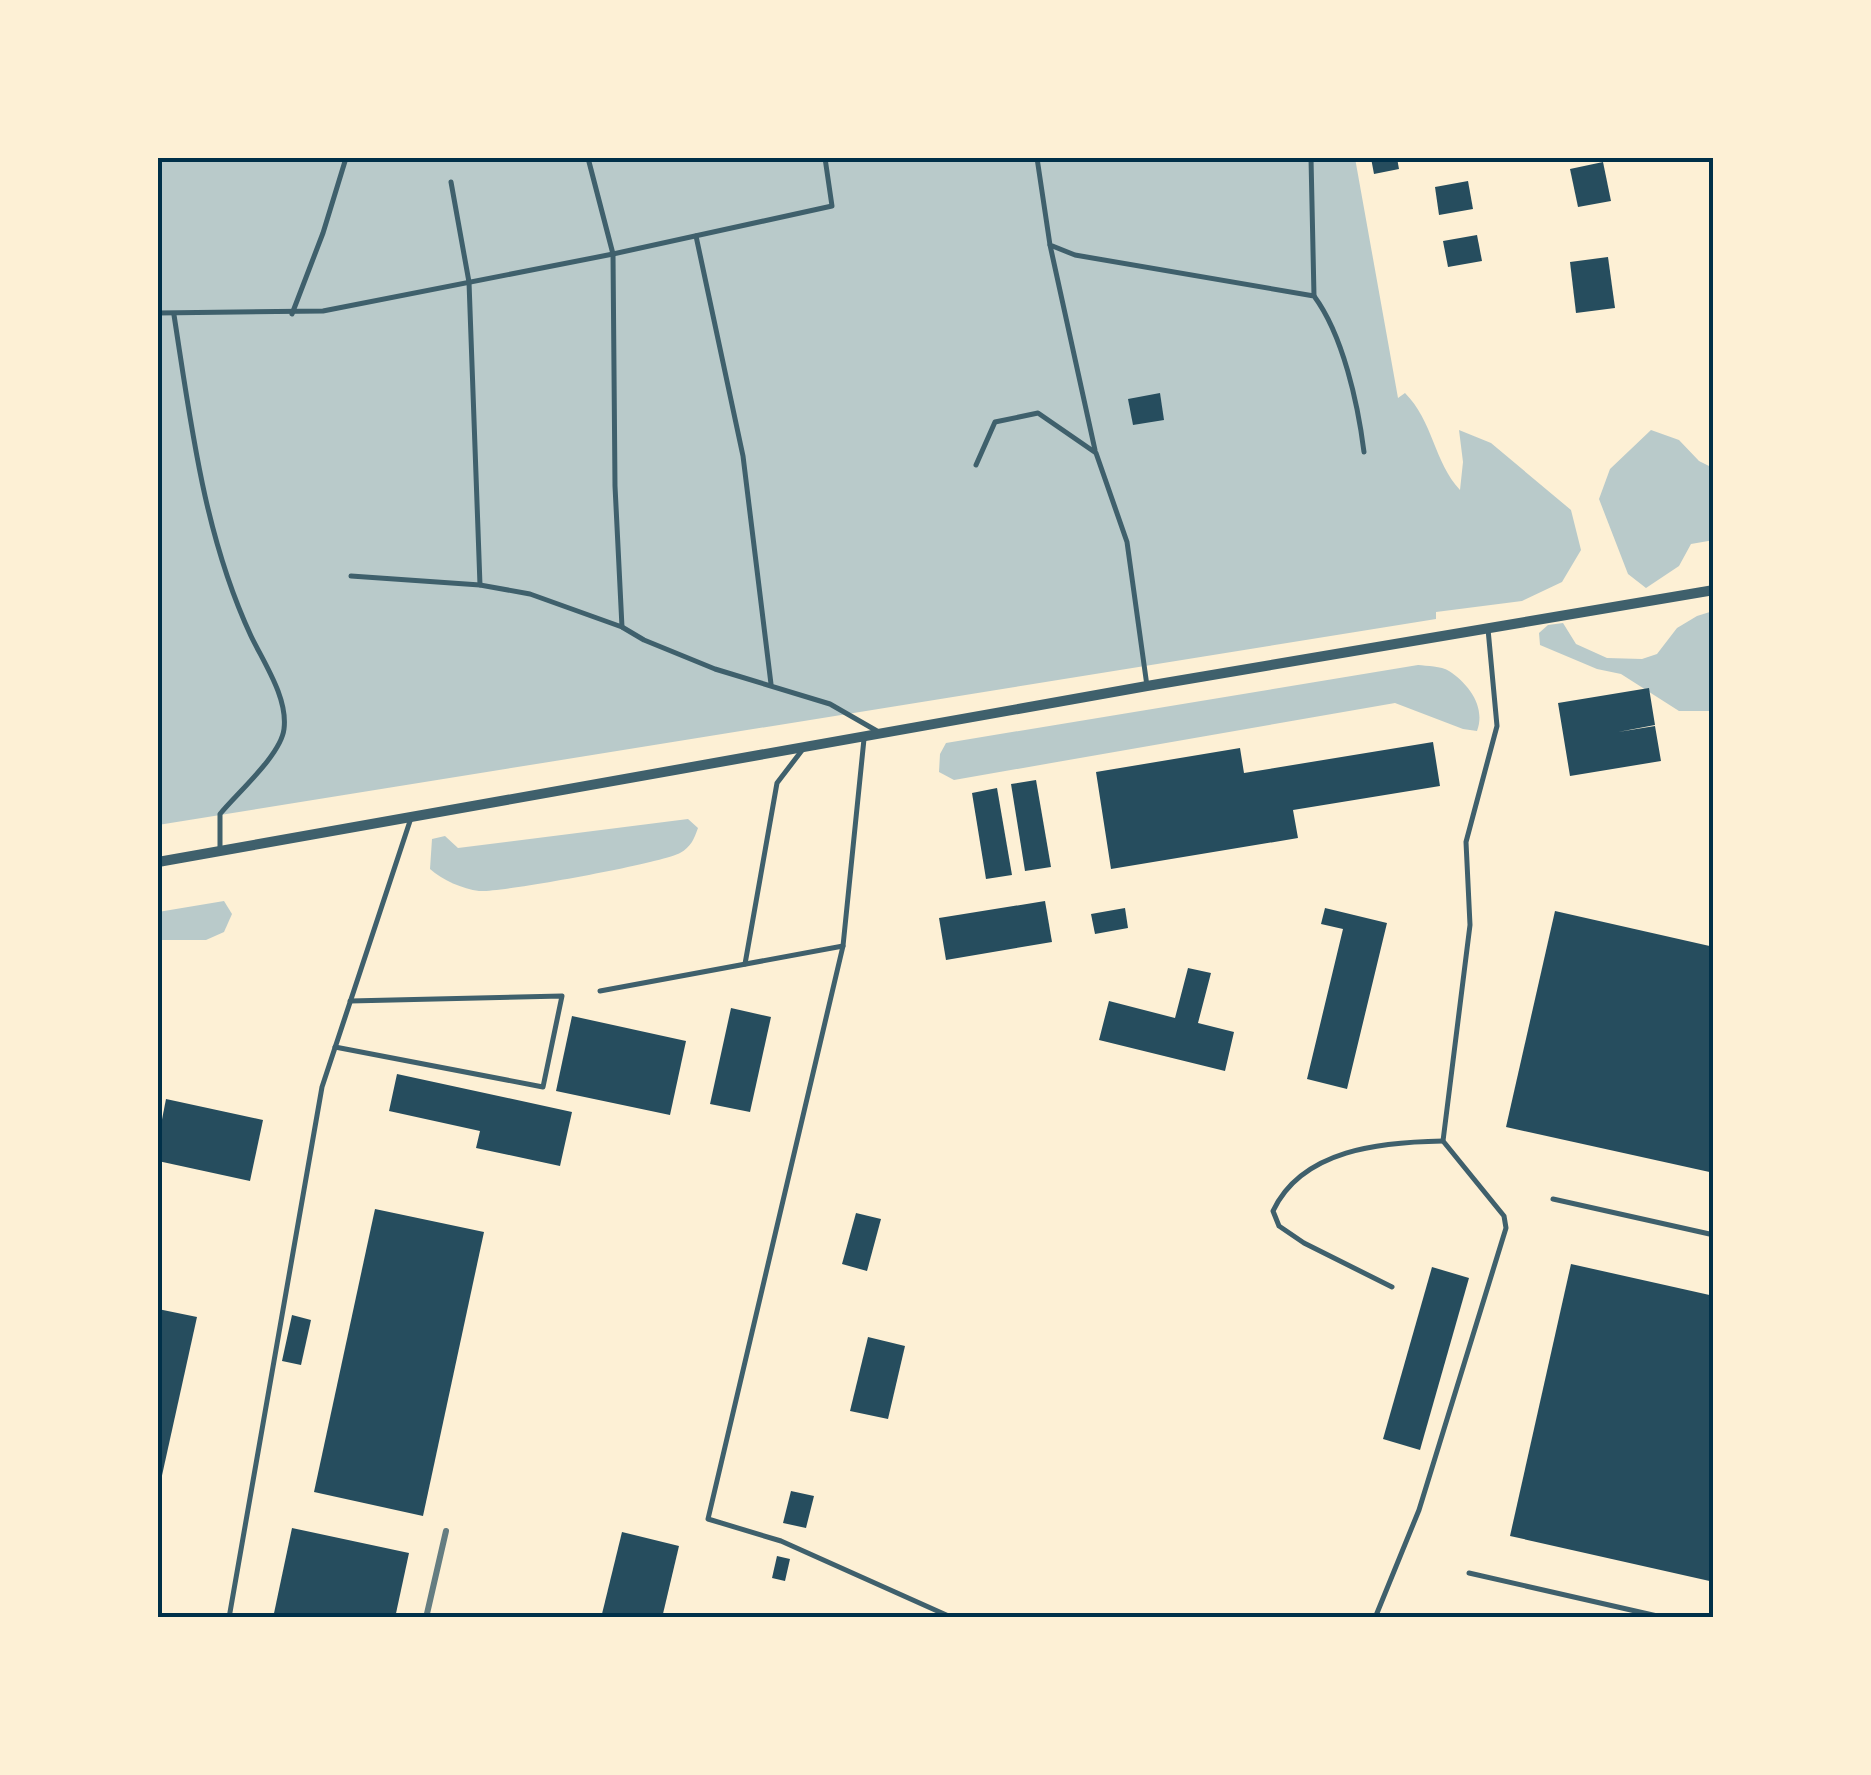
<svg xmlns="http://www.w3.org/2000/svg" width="1871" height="1775" font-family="'DejaVu Sans',sans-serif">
<rect width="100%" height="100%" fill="#fdf0d5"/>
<g fill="#b9caca">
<path d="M158 158H1355L1398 398 1405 393C1433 421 1434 462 1460 490L1463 462 1459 430 1491 443 1571 510 1581 550 1562 582 1522 601 1436 612V619L158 825Z"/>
<polygon points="1651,430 1679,440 1699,461 1713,468 1714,540 1691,544 1679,566 1646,588 1628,574 1599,499 1610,469"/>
<polygon points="1713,611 1713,711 1679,711 1621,674 1597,669 1540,645 1539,633 1548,625 1563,623 1576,644 1607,658 1642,659 1657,654 1677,628 1697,616"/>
<path d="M1418 665C1427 666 1441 666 1449 671 1469 684 1486 707 1477 731L1463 729 1395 703 954 780 939 772 940 754 946 743Z"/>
<path d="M688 819 698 828C694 839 691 847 680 853 663 863 499 893 479 891 463 889 442 880 430 869L432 839 445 836 458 848Z"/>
<polygon points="224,901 232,914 224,932 206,940 158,940 158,912"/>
</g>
<g fill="#264d5e">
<polygon points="1371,158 1397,158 1399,169 1374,174"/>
<polygon points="1603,162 1611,201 1578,207 1570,169"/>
<polygon points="1468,181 1473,209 1439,215 1435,187"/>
<polygon points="1477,235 1482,261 1448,267 1443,241"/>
<polygon points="1608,257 1615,308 1576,313 1570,262"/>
<polygon points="1160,393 1164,420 1133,425 1128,399"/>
<polygon points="1649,688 1655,725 1618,732 1655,726 1661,761 1570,776 1558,703"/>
<polygon points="1433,742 1440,786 1293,810 1298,838 1111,869 1096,772 1240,748 1244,773"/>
<polygon points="1036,780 1051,867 1025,871 1011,784"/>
<polygon points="997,788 1012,875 986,879 972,793"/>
<polygon points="1045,901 1052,942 946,960 939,918"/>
<polygon points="1125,908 1128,928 1095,934 1091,914"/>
<polygon points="1325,908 1387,923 1347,1089 1307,1079 1343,929 1321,924"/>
<polygon points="1555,911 1714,947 1714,1173 1506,1127"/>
<polygon points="1188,968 1211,973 1198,1023 1234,1032 1225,1071 1099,1040 1109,1001 1175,1018"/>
<polygon points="731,1008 771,1017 750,1112 710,1104"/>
<polygon points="572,1016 686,1041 670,1115 556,1091"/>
<polygon points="397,1074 572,1112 560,1166 476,1148 480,1131 389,1111"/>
<polygon points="166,1099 263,1120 250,1181 158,1161 158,1140"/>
<polygon points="375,1209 484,1232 423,1516 314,1492"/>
<polygon points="856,1213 881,1219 867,1271 842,1264"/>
<polygon points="1571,1264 1714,1296 1714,1582 1510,1536"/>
<polygon points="1432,1267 1469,1278 1420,1450 1383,1439"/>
<polygon points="158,1309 197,1317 159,1489 158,1489"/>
<polygon points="292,1315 311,1320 301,1365 282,1361"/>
<polygon points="868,1337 905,1346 888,1419 850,1411"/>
<polygon points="791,1491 814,1496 806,1528 783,1523"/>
<polygon points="292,1528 409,1553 395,1618 273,1618"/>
<polygon points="622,1532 679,1546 662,1618 601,1618"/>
<polygon points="777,1556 790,1559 785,1581 772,1578"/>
</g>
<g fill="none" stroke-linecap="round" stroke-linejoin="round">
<g stroke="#3f606c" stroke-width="5">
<polyline points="588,158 613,254 615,486 622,627"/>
<path d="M1037 158 1050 245 1075 255 1314 296C1343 335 1358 404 1364 452"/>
<polyline points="1311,158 1314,296"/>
<polyline points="451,182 469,282 480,585"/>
<polyline points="696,236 743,456 771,684"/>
<polyline points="1050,245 1095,450"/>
<polyline points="158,313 323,311 613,254 832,206 825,158"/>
<polyline points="292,314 323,233 346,158"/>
<path d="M174 315C191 424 204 535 251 636 264 663 288 698 284 729 281 755 237 793 220 814V848"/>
<polyline points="976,465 995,422 1038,413 1096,453 1127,542 1147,686"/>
<polyline points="351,576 480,585 530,594 622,627 644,640 715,669 830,704 877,731"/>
<polyline points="864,739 843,946 708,1519 781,1541 953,1618"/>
<polyline points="745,964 777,783 803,749"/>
<polyline points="600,991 843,946"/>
<polyline points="335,1047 543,1087 562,996 350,1001"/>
<polyline points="1553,1199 1714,1235"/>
<path d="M1392 1287 1304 1243 1279 1226 1273 1211C1302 1149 1382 1142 1443 1141"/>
<polyline points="1469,1573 1666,1618"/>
<polyline points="229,1618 322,1087 411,818"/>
<polyline points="1375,1618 1419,1510 1506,1228 1504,1216 1443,1141 1470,925 1466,842 1497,726 1488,629"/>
</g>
<polyline stroke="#3f606c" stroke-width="10" points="158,862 1147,686 1714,590"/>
<polyline stroke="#657d81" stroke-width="6" points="426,1618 446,1531"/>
</g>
<rect width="1871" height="1775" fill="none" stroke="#fdf0d5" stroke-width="320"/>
<rect x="160" y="160" width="1551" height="1455" fill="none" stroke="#003049" stroke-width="4"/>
</svg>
